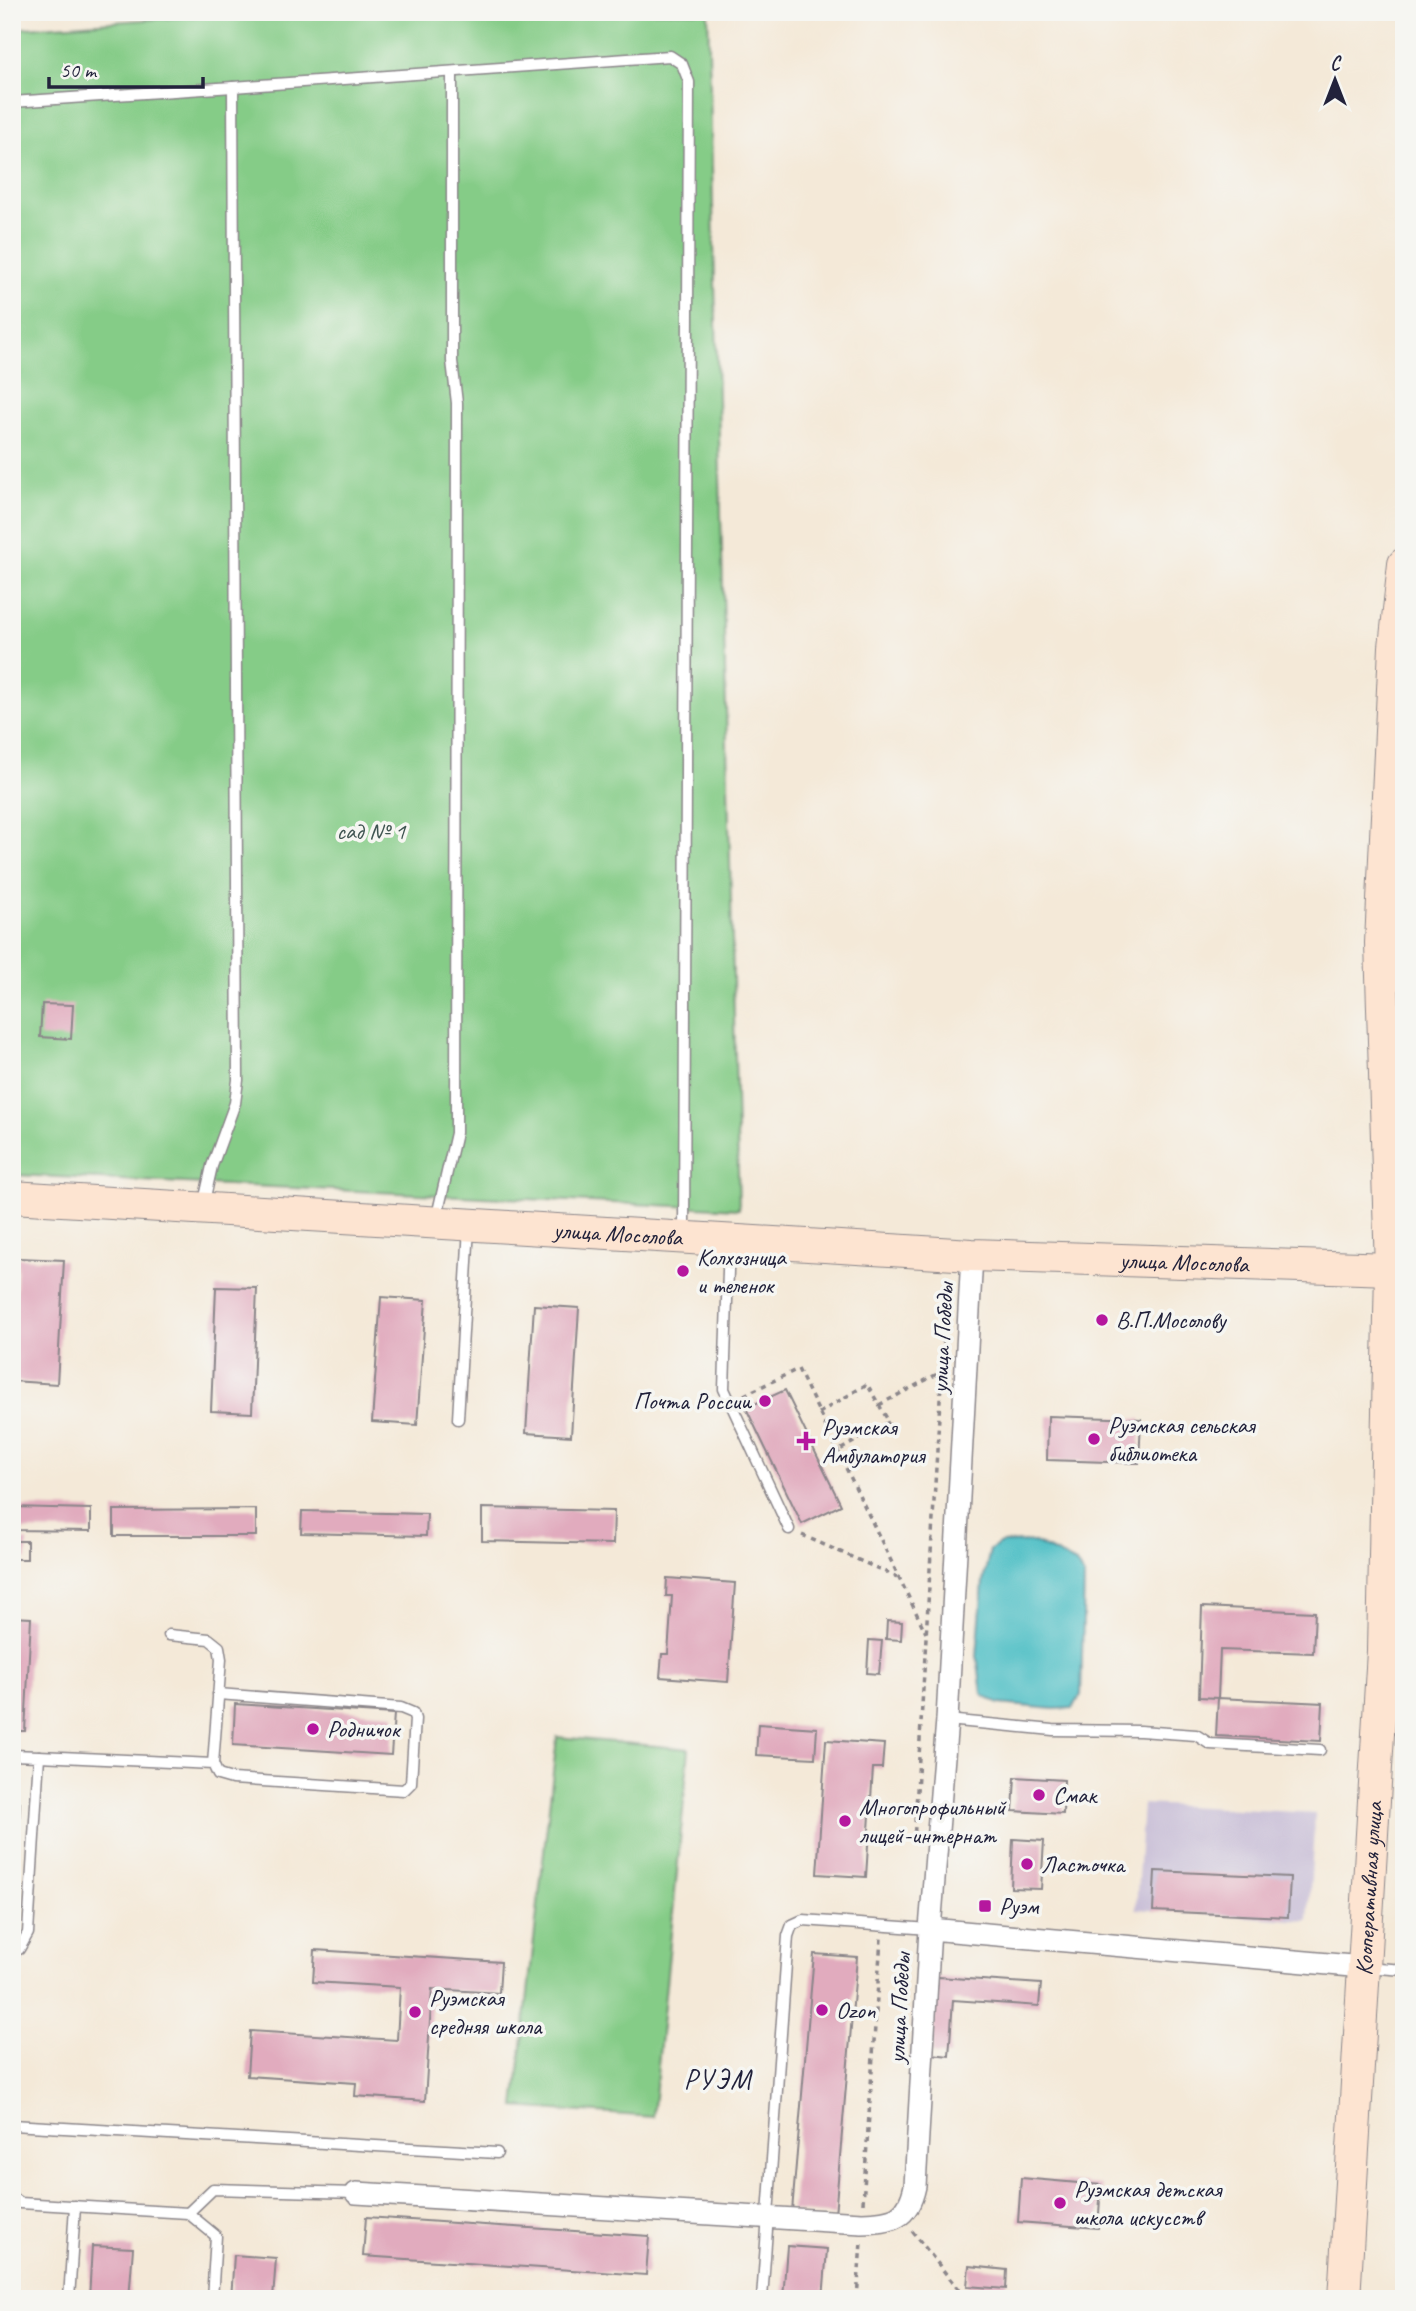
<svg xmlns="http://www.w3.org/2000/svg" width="1416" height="2311" font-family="Caveat,sans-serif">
<rect width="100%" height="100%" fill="#f6f6f2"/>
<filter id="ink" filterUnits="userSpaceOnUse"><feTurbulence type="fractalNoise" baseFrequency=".0143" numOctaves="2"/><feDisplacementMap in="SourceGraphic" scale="14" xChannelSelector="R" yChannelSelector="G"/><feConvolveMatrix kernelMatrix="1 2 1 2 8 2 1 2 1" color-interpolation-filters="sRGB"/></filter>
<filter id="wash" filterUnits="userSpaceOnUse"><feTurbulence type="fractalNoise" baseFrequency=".00686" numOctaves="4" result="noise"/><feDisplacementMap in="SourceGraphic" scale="28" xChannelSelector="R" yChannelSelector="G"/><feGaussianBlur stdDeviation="1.57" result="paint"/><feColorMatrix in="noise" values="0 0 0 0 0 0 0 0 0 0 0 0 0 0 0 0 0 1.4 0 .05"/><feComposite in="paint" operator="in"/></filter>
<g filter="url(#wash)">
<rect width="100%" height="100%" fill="#f4e9d8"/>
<polygon fill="#c9bfd7" points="1143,1804 1315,1813 1308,1921 1136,1909"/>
<g fill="#85cc87" stroke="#547761" stroke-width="2">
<polygon points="258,12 708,12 739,1209 15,1175 12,1057 12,29"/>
<polygon points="557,1737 689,1749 653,2117 515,2107"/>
</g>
<polygon fill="#51c0c6" stroke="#3a7180" stroke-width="2" points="1034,1542 1076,1563 1084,1577 1081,1695 1073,1708 1054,1709 999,1704 982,1694 977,1656 983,1582 990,1550 1001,1543"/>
<g id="blocks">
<g fill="#e1abbe">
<polygon points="42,1004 73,1005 71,1039 40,1037"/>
<polygon points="18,1258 64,1260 57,1384 12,1381"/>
<polygon points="216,1287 257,1288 252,1413 211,1411"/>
<polygon points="381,1297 426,1300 417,1425 372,1422"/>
<polygon points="534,1305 579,1308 571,1436 526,1433"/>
<polygon points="785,1390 841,1505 802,1524 746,1408"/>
<polygon points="1048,1416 1141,1419 1139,1463 1047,1460"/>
<polygon points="12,1507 91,1509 91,1531 12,1530"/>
<polygon points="482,1508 614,1511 613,1544 482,1541"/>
<polygon points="256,1509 256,1536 114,1536 114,1510"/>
<polygon points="302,1511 427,1514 426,1536 301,1533"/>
<rect x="12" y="1541" width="15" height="18"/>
<polygon points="667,1578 735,1583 728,1682 660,1677 662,1654 668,1654 672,1596 666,1596"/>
<polygon points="1202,1607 1315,1612 1313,1653 1220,1650 1218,1698 1199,1697"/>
<polygon points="12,1617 31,1618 25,1731 12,1731"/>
<polygon points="887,1621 902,1622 901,1640 886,1639"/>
<polygon points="869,1640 882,1641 879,1674 867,1673"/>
<polygon points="1218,1698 1323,1703 1321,1741 1216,1736"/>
<polygon points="235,1704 394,1714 391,1755 233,1745"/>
<polygon points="758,1724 817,1728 815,1758 756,1755"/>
<polygon points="826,1740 884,1744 882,1768 873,1768 866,1877 817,1874"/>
<polygon points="1015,1777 1064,1780 1063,1814 1013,1811"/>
<polygon points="12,1802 20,1802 14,1917 12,1916"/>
<polygon points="1013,1839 1044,1841 1041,1889 1011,1888"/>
<polygon points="1155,1871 1290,1877 1288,1917 1153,1911"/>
<polygon points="315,1950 501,1962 499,1993 432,1989 425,2101 355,2096 356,2083 247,2076 250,2031 397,2040 400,1987 313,1982"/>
<polygon points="814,1954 857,1957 835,2215 792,2211"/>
<polygon points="938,1977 1041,1984 1039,2006 953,2000 949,2056 932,2054"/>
<polygon points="1021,2178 1101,2185 1098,2228 1018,2222"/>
<polygon points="366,2217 649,2236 646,2275 363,2256"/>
<polygon points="92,2246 133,2248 129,2299 89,2299"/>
<polygon points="787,2246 827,2249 823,2299 783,2299"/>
<polygon points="234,2255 276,2258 273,2299 231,2299"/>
<polygon points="969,2266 1007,2270 1006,2289 967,2286"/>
</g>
</g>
</g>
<g filter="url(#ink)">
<use href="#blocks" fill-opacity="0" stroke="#8b868a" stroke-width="2"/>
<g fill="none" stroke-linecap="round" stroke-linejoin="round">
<defs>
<g id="lane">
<polyline points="12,102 233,87"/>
<polyline points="203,1206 212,1166 235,1103 238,1080 233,87 670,56 682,64 689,82 684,1235"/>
<polyline points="436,1220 456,1133 457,403 452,361 452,72"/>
<polyline points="729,1241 724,1389 789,1529"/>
<polyline points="458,1419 469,1227"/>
<polyline points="169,1635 209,1639 219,1647 221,1659 213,1764"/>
<polyline points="947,1720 1053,1730 1140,1731 1196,1735 1210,1744 1320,1750"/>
<polyline points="12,1755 39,1756 28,1933 19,1949 12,1951"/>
<polyline points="39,1756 213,1764 218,1775 232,1779 404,1790 411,1783 415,1719 413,1713 401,1708 218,1694"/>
<polyline points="1366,1967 1404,1970"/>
<polyline points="12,2125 497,2153"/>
<polyline points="12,2198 20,2203 188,2213 213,2189 356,2193"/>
<polyline points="188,2213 216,2236 212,2299"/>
<polyline points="69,2299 75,2206"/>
<polyline points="762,2299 788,1936 792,1925 803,1920 930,1929"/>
</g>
<g id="street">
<polyline points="930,1929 1363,1967"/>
<path d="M356 2193 862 2223C893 2222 908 2219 915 2186L930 1929 947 1720 972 1255"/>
</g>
<g id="secondary">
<path id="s1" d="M12 1197 972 1255 1391 1269"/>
<path id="s2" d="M1344 2299 1383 1651 1391 1269 1381 943 1395 647 1404 564"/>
</g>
</defs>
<use href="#lane" stroke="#8b868a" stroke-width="13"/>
<use href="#street" stroke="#8b868a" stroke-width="24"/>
<use href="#secondary" stroke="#8b868a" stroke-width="34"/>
<g stroke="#8b868a" stroke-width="3.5" stroke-dasharray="5 5" stroke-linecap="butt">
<polyline points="744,1395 798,1369 926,1633"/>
<polyline points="879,1405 941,1372"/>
<polyline points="819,1413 867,1384 889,1422 838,1451"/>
<polyline points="802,1535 897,1577"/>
<polyline points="914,1842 947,1280"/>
<polyline points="863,2203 881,1938"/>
<polyline points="912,2231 966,2299"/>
<polyline points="857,2299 861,2242"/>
</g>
<use href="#lane" stroke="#fff" stroke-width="10"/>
<use href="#street" stroke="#fff" stroke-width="21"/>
<use href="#secondary" stroke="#fde4d1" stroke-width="32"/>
</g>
</g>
<g fill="#b5179e" stroke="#f6f6f2" stroke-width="2.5">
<circle cx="683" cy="1271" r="7"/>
<circle cx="1102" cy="1320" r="7"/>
<circle cx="765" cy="1401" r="7"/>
<circle cx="1094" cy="1439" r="7"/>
<path d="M802.5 1430.5h7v7h7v7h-7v7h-7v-7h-7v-7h7z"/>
<circle cx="313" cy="1729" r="7"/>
<circle cx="1039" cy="1795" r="7"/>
<circle cx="845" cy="1821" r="7"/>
<circle cx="1027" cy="1864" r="7"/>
<rect x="978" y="1899" width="14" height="14" rx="3.5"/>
<circle cx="822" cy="2010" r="7"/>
<circle cx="415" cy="2012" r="7"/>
<circle cx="1060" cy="2203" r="7"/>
</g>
<g text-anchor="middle" stroke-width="7" stroke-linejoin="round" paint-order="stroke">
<g font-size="24" fill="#405552" stroke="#f6f6f2">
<text x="371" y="839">сад № 1</text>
</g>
<g font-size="24" fill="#22223b" stroke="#f6f6f2">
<text dy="8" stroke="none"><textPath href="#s1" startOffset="607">улица Мосолова</textPath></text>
<text dy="8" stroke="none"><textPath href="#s1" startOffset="1174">улица Мосолова</textPath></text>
<text transform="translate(942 1338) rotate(-87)" y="8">улица Победы</text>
<text dy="8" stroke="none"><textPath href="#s2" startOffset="411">Кооперативная улица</textPath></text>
<text transform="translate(899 2008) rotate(-87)" y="8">улица Победы</text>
</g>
<g font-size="24" fill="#22223b" stroke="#f6f6f2" text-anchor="start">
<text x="697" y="1265">Колхозница<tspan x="697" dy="28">и теленок</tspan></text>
<text x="1116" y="1328">В.П.Мосолову</text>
<text x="751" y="1409" text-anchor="end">Почта России</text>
<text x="1108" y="1433">Руэмская сельская<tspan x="1108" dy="28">библиотека</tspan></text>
<text x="822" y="1435">Руэмская<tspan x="822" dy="28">Амбулатория</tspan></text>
<text x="327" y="1737">Родничок</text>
<text x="1053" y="1803">Смак</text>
<text x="859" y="1815">Многопрофильный<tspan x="859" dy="28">лицей-интернат</tspan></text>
<text x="1041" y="1872">Ласточка</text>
<text x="999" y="1914">Руэм</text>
<text x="429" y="2006">Руэмская<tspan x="429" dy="28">средняя школа</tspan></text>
<text x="836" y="2018">Ozon</text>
<text x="1074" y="2197">Руэмская детская<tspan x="1074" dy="28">школа искусств</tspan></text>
</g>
<g font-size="28" letter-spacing="2" fill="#22223b" stroke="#f6f6f2">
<text x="718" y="2089">РУЭМ</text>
</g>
</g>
<rect width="1416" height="2311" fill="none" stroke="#f6f6f2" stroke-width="42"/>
<g transform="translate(1335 80)" stroke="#f6f6f2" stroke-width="5" paint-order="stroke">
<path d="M0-5L12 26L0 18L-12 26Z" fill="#22223b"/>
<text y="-10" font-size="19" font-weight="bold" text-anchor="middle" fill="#22223b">С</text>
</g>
<path d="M49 77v10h154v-10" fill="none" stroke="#22223b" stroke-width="3.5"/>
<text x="60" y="77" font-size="21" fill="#22223b" stroke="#f6f6f2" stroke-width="5" paint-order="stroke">50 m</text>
</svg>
